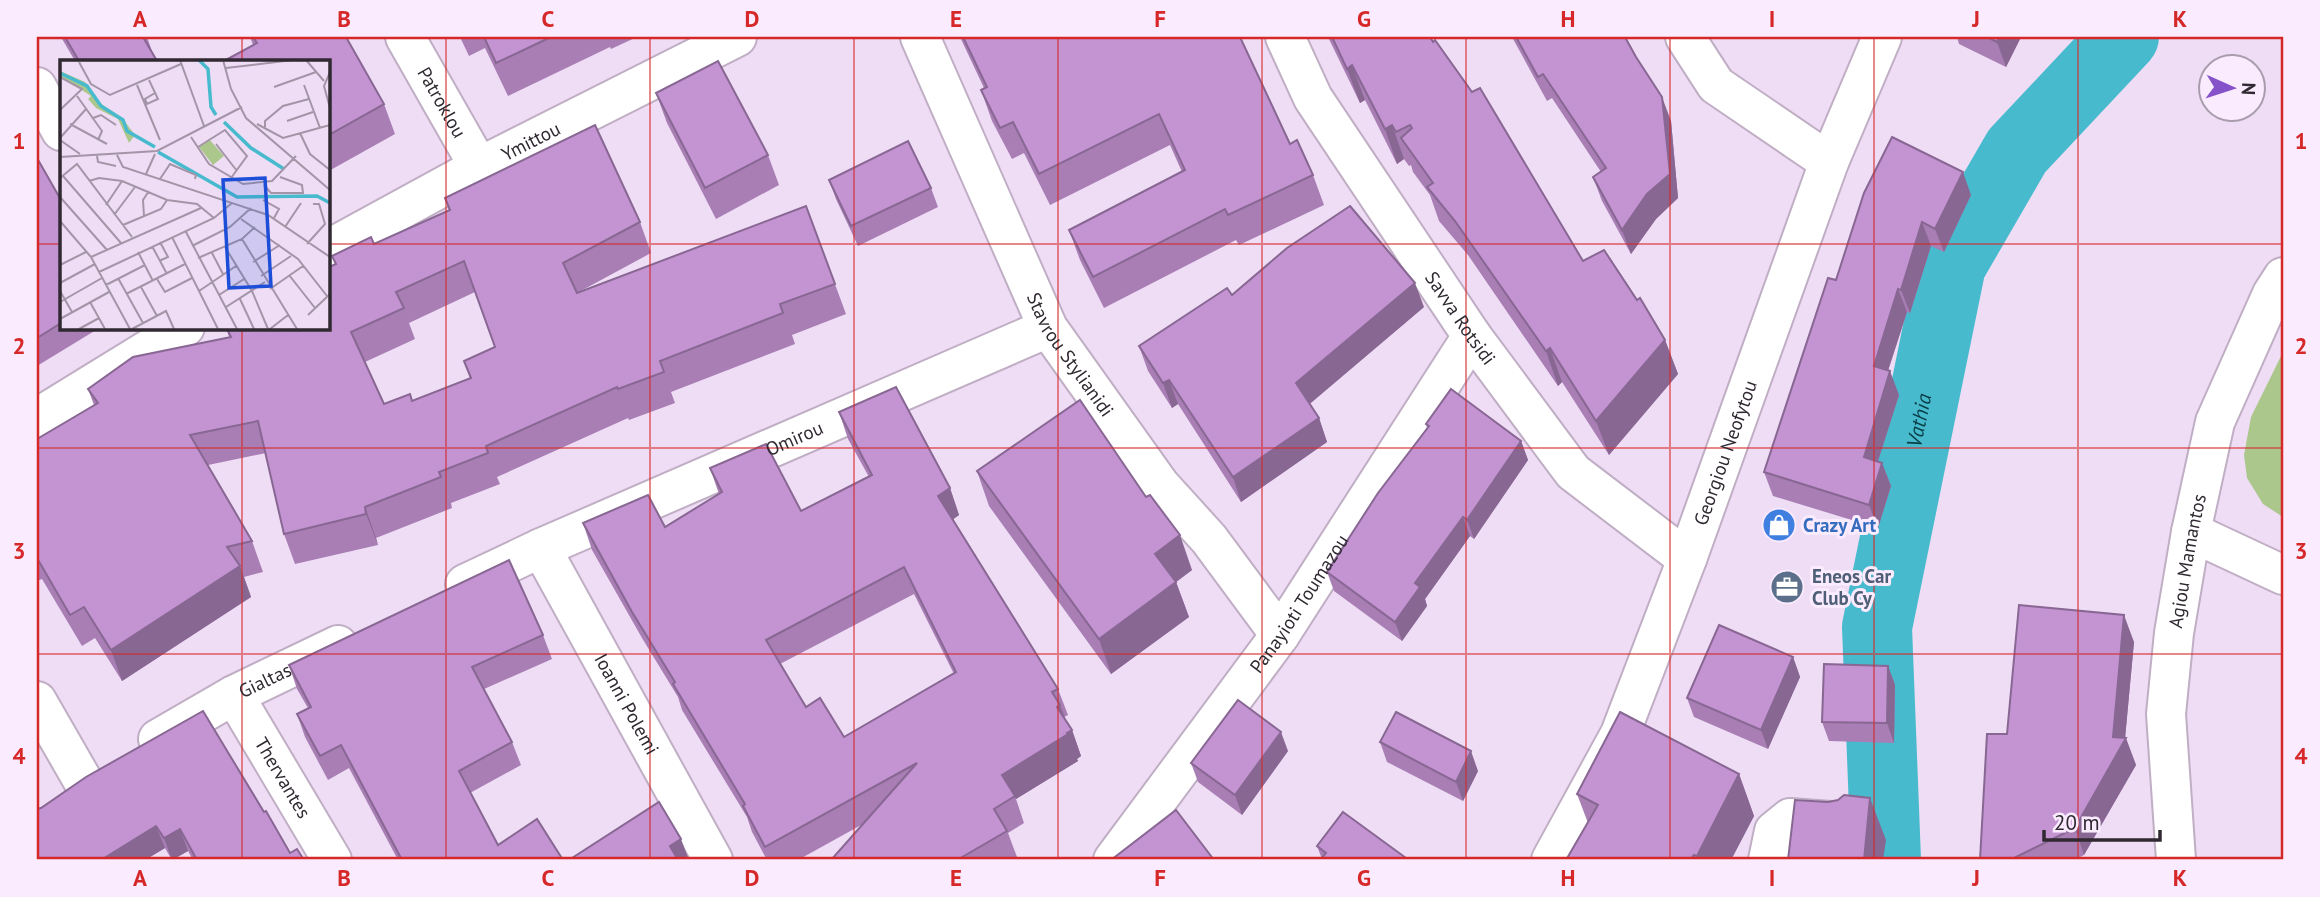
<svg xmlns="http://www.w3.org/2000/svg" width="2320" height="897" font-family="'PT Sans',sans-serif">
<rect width="100%" height="100%" fill="#efddf5"/>
<polygon fill="#acc78c" points="2283,352 2283,517 2263,504 2247,478 2244,455 2251,417"/>
<g fill="none" stroke-linecap="round" stroke-linejoin="round">
<path stroke="#48bace" stroke-width="70" id="s1" d="M1886 860 1877 627 1951 265 2017 151 2124 37"/>
<defs>
<g id="minor">
<path id="s2" d="M405 37 479 167"/>
<path id="s3" d="M920 37 1048 328 1160 485 1209 539 1280 635"/>
<path id="s4" d="M1285 37 1313 98 1472 336 1573 472 1687 559"/>
<polyline points="1685,37 1716,85 1829,162"/>
<polyline points="37,87 61,131"/>
<path id="s5" d="M327 250 479 167 737 37"/>
<polyline points="37,418 185,327"/>
<polyline points="2191,532 2283,575"/>
<path id="s6" d="M541 548 713 860"/>
<path id="s7" d="M465 584 541 548 1048 328"/>
<path id="s8" d="M234 695 332 860"/>
<polyline points="37,701 83,781"/>
<path id="s9" d="M158 739 234 695 338 645"/>
<path id="s10" d="M1113 860 1280 635 1472 336"/>
<path id="s11" d="M1551 860 1620 734 1687 559 1829 162 1882 37"/>
<polyline points="1768,860 1774,831 1790,818 1844,822"/>
<path id="s12" d="M2176 860 2166 714 2174 633 2191 532 2215 422 2272 294 2283 277"/>
</g>
</defs>
<use href="#minor" stroke="#c0aec5" stroke-width="42"/>
<use href="#minor" stroke="#fff" stroke-width="38"/>
</g>
<g fill="#a87eb5" fill-rule="evenodd">
<polygon points="61,37 147,37 153,54 157,61 75,61"/>
<polygon points="250,37 346,37 384,104 395,134 327,172 327,61 253,45"/>
<polygon points="460,37 637,37 611,49 610,47 508,96 485,48 469,56"/>
<polygon points="960,37 1240,37 1290,144 1313,175 1324,205 1239,245 1236,240 1104,308 1080,260 1069,230 1182,172 1170,145 1050,205 1024,153 1012,159 992,121 981,90 984,88"/>
<polygon points="1328,37 1430,37 1583,261 1637,300 1665,340 1678,374 1609,455 1562,382 1558,386 1468,255 1439,221 1430,195 1413,172 1411,165 1409,166 1404,159 1397,164 1365,100 1360,103"/>
<polygon points="1512,37 1625,37 1671,121 1678,198 1656,219 1631,254 1602,201 1593,177 1601,172 1552,98 1547,101"/>
<polygon points="1957,37 2021,37 2006,67 1959,44"/>
<polygon points="656,93 768,155 779,185 716,219 667,123"/>
<polygon points="37,158 61,200 61,327 101,327 37,366"/>
<polygon points="829,180 931,188 938,207 858,246 836,199"/>
<polygon points="1864,193 1971,195 1944,252 1931,246 1910,313 1907,312 1888,371 1899,395 1878,461 1882,463 1891,486 1878,528 1773,496 1764,472 1836,280"/>
<path d="M445 198 640 222 651 253 577 293 806 206 846 314 792 335 795 344 671 392 675 403 629 420 628 418 497 477 500 484 451 503 452 508 376 538 378 545 295 564 284 534 266 453 208 465 252 541 263 572 244 577 251 597 122 681 95 638 82 646 42 579 37 581V439L94 405 88 389 229 337 226 327H327L335 264 332 256 374 244 449 210ZM475 292 495 347 464 361 470 378 412 401 384 404 365 362 415 339 409 323Z"/>
<polygon points="1232,295 1424,307 1309,404 1319,418 1327,442 1241,502 1178,404 1172,408 1148,371 1139,346"/>
<path d="M839 412 950 488 959 515 953 519 1058 689 1068 715 1064 717 1072 730 1081 756 1077 759 1078 761 1016 799 1024 823 1008 833 1017 857 1012 860H831L863 824 798 860H767L752 832 747 817 682 710 678 697 642 638 592 550 583 523 665 527 719 494 710 468 801 511 869 477 848 439ZM914 594 954 674 844 737 806 707 780 664Z"/>
<polygon points="1426,424 1521,441 1528,460 1474,539 1470,536 1425,599 1427,606 1402,641 1334,591 1327,572 1427,428"/>
<polygon points="977,471 1192,570 1176,582 1189,617 1111,674 989,506"/>
<polygon points="543,635 552,659 484,689 512,742 521,765 470,793 498,845 563,860 398,860 349,768 328,780 305,737 297,714 308,708 297,689 289,665"/>
<polygon points="2134,642 2125,738 2136,765 2084,855 2074,860 1980,860 2007,734"/>
<polygon points="1793,657 1800,677 1768,749 1694,717 1687,698"/>
<polygon points="1888,666 1895,685 1894,743 1829,741 1822,722"/>
<polygon points="1380,742 1478,771 1463,801 1387,762"/>
<polygon points="1288,751 1242,815 1198,782 1191,763"/>
<polygon points="1739,774 1754,816 1731,860 1566,860 1588,823 1577,794"/>
<polygon points="37,809 264,812 290,853 304,860 193,860 188,851 172,860 165,848 145,860 37,860"/>
<polygon points="1317,846 1407,860 1322,859"/>
</g>
<g fill="#886793">
<polygon points="1999,37 2021,37 2006,67 1997,42"/>
<polygon points="1352,65 1365,100 1360,103 1347,69"/>
<polygon points="1662,97 1671,121 1678,198 1656,219 1631,254 1622,230"/>
<polygon points="1392,125 1404,159 1397,164 1385,129"/>
<polygon points="1963,172 1971,195 1944,252 1935,229"/>
<polygon points="1922,222 1931,246 1910,313 1901,290"/>
<polygon points="1415,283 1424,307 1305,408 1296,383"/>
<polygon points="1898,289 1907,312 1882,389 1874,366"/>
<polygon points="1665,340 1678,374 1609,455 1596,421"/>
<polygon points="1550,348 1562,382 1558,386 1546,351"/>
<polygon points="1890,371 1899,395 1872,480 1864,457"/>
<polygon points="1169,380 1178,404 1172,408 1163,383"/>
<polygon points="1319,418 1327,442 1241,502 1233,477"/>
<polygon points="1521,441 1528,460 1474,539 1467,520"/>
<polygon points="1882,463 1891,486 1878,528 1869,505"/>
<polygon points="950,488 959,515 948,523 938,496"/>
<polygon points="365,507 376,538 378,545 366,514"/>
<polygon points="1463,517 1470,536 1425,599 1427,606 1402,641 1395,622 1415,583"/>
<polygon points="1180,535 1192,570 1168,588 1155,554"/>
<polygon points="240,566 251,597 122,681 111,650"/>
<polygon points="1176,582 1189,617 1111,674 1099,639"/>
<polygon points="2124,615 2134,642 2125,739 2126,738 2136,765 2084,855 2075,828 2113,737"/>
<polygon points="1793,657 1800,677 1768,749 1761,730"/>
<polygon points="1888,666 1895,685 1894,743 1887,723"/>
<polygon points="1060,705 1070,731 1072,730 1081,756 1077,759 1078,761 1016,799 1002,775 1057,707"/>
<polygon points="1281,732 1288,751 1242,815 1235,795"/>
<polygon points="1471,751 1478,771 1463,801 1456,782"/>
<polygon points="1739,774 1754,816 1731,860 1698,860 1697,856"/>
<polygon points="1870,798 1886,840 1883,860 1864,860"/>
<polygon points="156,826 165,848 145,860 101,860"/>
<polygon points="180,829 188,851 172,860 164,838"/>
<polygon points="681,839 689,860 675,860 670,846"/>
</g>
<g fill="#c393d2" stroke="#886793" stroke-width="2" fill-rule="evenodd">
<polygon points="65,37 143,37 157,61 79,61"/>
<polygon points="253,37 346,37 384,104 327,136 327,61 224,61 257,43"/>
<polygon points="484,37 551,37 496,63"/>
<polygon points="963,37 1240,37 1290,144 1297,140 1313,175 1228,215 1225,209 1093,277 1069,230 1185,170 1159,114 1039,174 1013,122 1000,128 981,90 987,87"/>
<polygon points="1332,37 1430,37 1433,42 1435,40 1472,92 1480,88 1583,261 1604,250 1637,300 1640,298 1665,340 1596,421 1550,348 1546,351 1455,221 1427,187 1433,183 1401,138 1412,128 1410,125 1396,132 1392,125 1385,129 1352,65 1347,69"/>
<polygon points="1516,37 1625,37 1636,57 1662,97 1670,174 1647,194 1622,230 1593,177 1606,168 1543,74 1538,77"/>
<polygon points="1987,37 1999,37 1997,42"/>
<polygon points="718,61 768,155 705,188 656,93"/>
<path d="M595 125 640 222 563 263 577 293 806 206 835 284 780 304 783 313 660 361 664 372 618 389 617 387 486 446 488 453 439 472 441 477 365 507 366 514 284 534 258 421 190 435 252 541 227 547 240 566 111 650 84 607 70 615 37 558V439L98 403 88 389 133 357 231 337 226 327H327V268L336 264 332 256 371 237 374 244 450 210 445 198ZM464 261 495 347 464 361 471 378 412 401 410 394 384 404 351 332 404 308 396 292Z"/>
<polygon points="1892,137 1963,172 1935,229 1922,222 1901,290 1898,289 1874,366 1890,371 1864,457 1882,463 1869,505 1764,472 1828,278 1836,280 1864,193"/>
<polygon points="908,141 931,188 851,226 829,180"/>
<polygon points="37,158 61,200 61,323 37,338"/>
<polygon points="1350,206 1415,283 1296,383 1319,418 1233,477 1169,380 1163,383 1139,346 1227,288 1232,295 1287,248"/>
<path d="M896 387 950 488 938 496 1058 689 1052 692 1060 705 1057 707 1072 730 1067 733 1068 734 1002 775 1015 796 994 809 1007 831 957 860H831L917 763 765 847 743 806 745 804 673 684 675 682 632 612 583 523 648 495 665 527 722 492 710 468 766 444 801 511 872 475 839 412ZM904 567 956 672 844 737 820 698 806 707 766 640Z"/>
<polygon points="1451,389 1521,441 1467,520 1463,517 1415,583 1420,587 1395,622 1327,572 1378,493 1429,426 1426,424"/>
<polygon points="1080,400 1146,497 1150,495 1180,535 1155,554 1176,582 1099,639 977,471"/>
<polygon points="509,560 543,635 472,667 512,742 459,771 498,845 537,819 563,860 411,860 409,858 402,860 341,745 320,756 297,714 311,707 289,665"/>
<polygon points="2019,605 2124,615 2113,737 2126,738 2075,828 2010,860 1980,860 1987,734 2007,734"/>
<polygon points="1719,625 1793,657 1761,730 1687,698"/>
<polygon points="1824,664 1888,666 1887,723 1822,722"/>
<polygon points="1238,700 1281,732 1235,795 1191,763"/>
<polygon points="203,711 264,812 266,811 290,853 297,849 304,860 197,860 180,829 164,838 156,826 101,860 37,860 37,809 41,808 86,777"/>
<polygon points="1396,712 1471,751 1456,782 1380,742"/>
<polygon points="1620,712 1739,774 1697,856 1694,855 1690,860 1566,860 1598,805 1577,794"/>
<polygon points="1844,795 1870,798 1864,860 1788,860 1795,800 1828,802 1838,800"/>
<polygon points="659,802 681,839 670,846 678,860 569,860"/>
<polygon points="1176,810 1214,860 1111,860"/>
<polygon points="1343,812 1406,858 1405,860 1320,860 1326,853 1317,846"/>
</g>
<path fill="none" stroke="#d62828" stroke-width="2" stroke-opacity="0.55" d="M242 37V61M446 37V860M650 37V860M854 37V860M1058 37V860M1262 37V860M1466 37V860M1670 37V860M1874 37V860M2078 37V860M37 244H61M327 244H2283M242 327V860M37 448H2283M37 654H2283"/>
<defs>
<symbol id="shop-disc" viewBox="-11 -11 22 22"><circle r="9.5" fill="#3f7fe0" stroke="#faebff"/><path d="M-5-2.5h2.3a2.7 3.5 0 0 1 5.4 0H5L5.5 6h-11ZM-1.5-2.5h3a1.5 2.3 0 0 0-3 0Z" fill="#fff"/></symbol>
<symbol id="office-disc" viewBox="-11 -11 22 22"><circle r="9.5" fill="#5c6f8a" stroke="#faebff"/><path d="M-6-3h4V-5.5h4V-3h4V5H-6ZM-1-4.5V-3h2v-1.5ZM-6 0V1H6V0Z" fill="#fff"/></symbol>
</defs>
<g fill-rule="evenodd">
<use href="#shop-disc" x="1760" y="506" width="38" height="38"/>
<use href="#office-disc" x="1768" y="568" width="38" height="38"/>
</g>
<g text-anchor="middle" stroke-width="6" stroke-linejoin="round" paint-order="stroke">
<g font-size="19" fill="#302932" stroke="#faebff">
<text dy="7" stroke="none"><textPath href="#s2" startOffset="75">Patroklou</textPath></text>
<text dy="7" stroke="none"><textPath href="#s5" startOffset="231">Ymittou</textPath></text>
<text dy="7" stroke="none"><textPath href="#s4" startOffset="332">Savva Rotsidi</textPath></text>
<text dy="7" stroke="none"><textPath href="#s3" startOffset="352">Stavrou Stylianidi</textPath></text>
<text dy="7" stroke="none"><textPath href="#s7" startOffset="360">Omirou</textPath></text>
<text dy="7" stroke="none"><textPath href="#s11" startOffset="444">Georgiou Neofytou</textPath></text>
<text dy="7" stroke="none"><textPath href="#s12" startOffset="301">Agiou Mamantos</textPath></text>
<text dy="7" stroke="none"><textPath href="#s10" startOffset="317">Panayioti Toumazou</textPath></text>
<text dy="7" stroke="none"><textPath href="#s9" startOffset="122">Gialtas</textPath></text>
<text dy="7" stroke="none"><textPath href="#s6" startOffset="178">Ioanni Polemi</textPath></text>
<text dy="7" stroke="none"><textPath href="#s8" startOffset="96">Thervantes</textPath></text>
</g>
<g font-size="19" font-weight="bold" fill="#366cbe" stroke="#faebff" text-anchor="start">
<text x="1803" y="532">Crazy Art</text>
</g>
<g font-size="19" font-weight="bold" fill="#4e5e75" stroke="#faebff" text-anchor="start">
<text x="1812" y="583">Eneos Car<tspan x="1812" dy="22">Club Cy</tspan></text>
</g>
<g font-size="21" font-style="italic" fill="#083e46" stroke="#faebff">
<text dy="7" stroke="none"><textPath href="#s1" startOffset="444">Vathia</textPath></text>
</g>
</g>
<g transform="translate(60 60)">
<rect width="270" height="270" fill="#efddf5"/>
<path d="M0 11 25 22 40 43 63 59 75 75 69 83 58 59 36 48 28 39 31 36 0 16ZM149 79 164 96 153 105 139 87Z" fill="#acc78c"/>
<path fill="none" stroke="#48bace" stroke-width="3.5" d="M139 0 148 9 151 47 156 55M0 13 27 26 41 46 63 60 67 71 95 87M164 62 191 88 224 109M98 92 177 137 257 136 270 143"/>
<path fill="none" stroke="#a395a7" stroke-width="2" d="M2 0H25M120 0 144 66M163 0 171 29 186 58 270 130M246 0 264 21M19 2 31 24 50 35 121 4M166 8 233 0M270 12 264 26 270 48M0 17 22 29 0 50M89 20 98 39 87 44 85 39 95 33M77 25 100 80M244 25 260 68M214 27 256 12M17 36 42 71 38 80M33 58 41 55 56 65M227 61 253 52M10 64 47 84M197 64 223 78 270 65M205 67V61L223 46 249 39M240 73 250 94 270 110M131 77 149 104 183 124 212 121 236 96M0 78 26 49M0 80 20 94M156 84 177 111M138 87 165 70 187 96 171 118M57 95 63 107 208 155 270 197M37 96 38 102 56 106M0 97 97 91 182 47M86 114 95 94M3 116 61 183M0 118 17 104 72 177M100 119 110 104 136 115 135 119M29 121 39 118 62 121 107 140 137 144 154 158M204 125 211 133H243L242 125 220 117M0 137 47 190M203 140 219 149 214 158M46 145 62 121M54 155 75 127M84 156 83 140 89 131M181 159 238 199 267 236M0 161 31 197 70 269M63 165 101 149 107 140M225 167 241 143M126 172 177 269M112 177 158 269M182 179 237 269M247 184 265 164 259 144H253M92 186 107 214M132 186 170 167 191 148M165 187 192 231 208 269M78 192 93 221M152 193 163 214M31 197 141 148M138 198 182 179 195 167M99 201 108 197 100 182M193 202 220 185M0 205 26 192M39 212 154 158 172 143M229 215 255 248M201 216 231 196M58 218 83 263M97 219 105 232 132 218M0 223 35 204M46 225 85 205M81 227 97 256M210 229 243 206M0 231 12 252M139 231 176 206M66 234 125 204M159 235 184 219M180 239 194 269M0 242 42 218M30 242 45 269M166 247 205 222M248 255 270 234M0 259 49 232M19 269 39 258M72 269 106 251 114 269M210 269 228 255"/>
<path fill="#1d4ed8" fill-opacity="0.15" stroke="#1d4ed8" stroke-width="3.5" d="M205 118 211 226 169 228 163 120Z"/>
<rect width="270" height="270" fill="none" stroke="#302932" stroke-width="3.5"/>
</g>
<rect width="2320" height="897" fill="none" stroke="#faebff" stroke-width="77"/>
<g transform="translate(2232 88) rotate(93)"><circle r="33" fill="#faebff" stroke="#a99dad" stroke-width="2"/>
<path d="M0-5L12 26L0 18L-12 26Z" fill="#8552ca"/>
<text y="-10" font-size="19" font-weight="bold" text-anchor="middle" fill="#302932">N</text>
</g>
<path d="M2044 830v10h116v-10" fill="none" stroke="#302932" stroke-width="3.5"/>
<text x="2054" y="830" font-size="21" fill="#302932" stroke="#faebff" stroke-width="5" paint-order="stroke">20 m</text>
<rect x="38" y="38" width="2244" height="820" fill="none" stroke="#d62828" stroke-width="2.5"/>
<g font-size="23" text-anchor="middle" font-weight="bold" fill="#d62828">
<text x="140" y="27">A</text>
<text x="344" y="27">B</text>
<text x="548" y="27">C</text>
<text x="752" y="27">D</text>
<text x="956" y="27">E</text>
<text x="1160" y="27">F</text>
<text x="1364" y="27">G</text>
<text x="1568" y="27">H</text>
<text x="1772" y="27">I</text>
<text x="1976" y="27">J</text>
<text x="2180" y="27">K</text>
<text x="19" y="149">1</text>
<text x="2301" y="149">1</text>
<text x="19" y="354">2</text>
<text x="2301" y="354">2</text>
<text x="19" y="559">3</text>
<text x="2301" y="559">3</text>
<text x="19" y="764">4</text>
<text x="2301" y="764">4</text>
<text x="140" y="886">A</text>
<text x="344" y="886">B</text>
<text x="548" y="886">C</text>
<text x="752" y="886">D</text>
<text x="956" y="886">E</text>
<text x="1160" y="886">F</text>
<text x="1364" y="886">G</text>
<text x="1568" y="886">H</text>
<text x="1772" y="886">I</text>
<text x="1976" y="886">J</text>
<text x="2180" y="886">K</text>
</g>
</svg>
